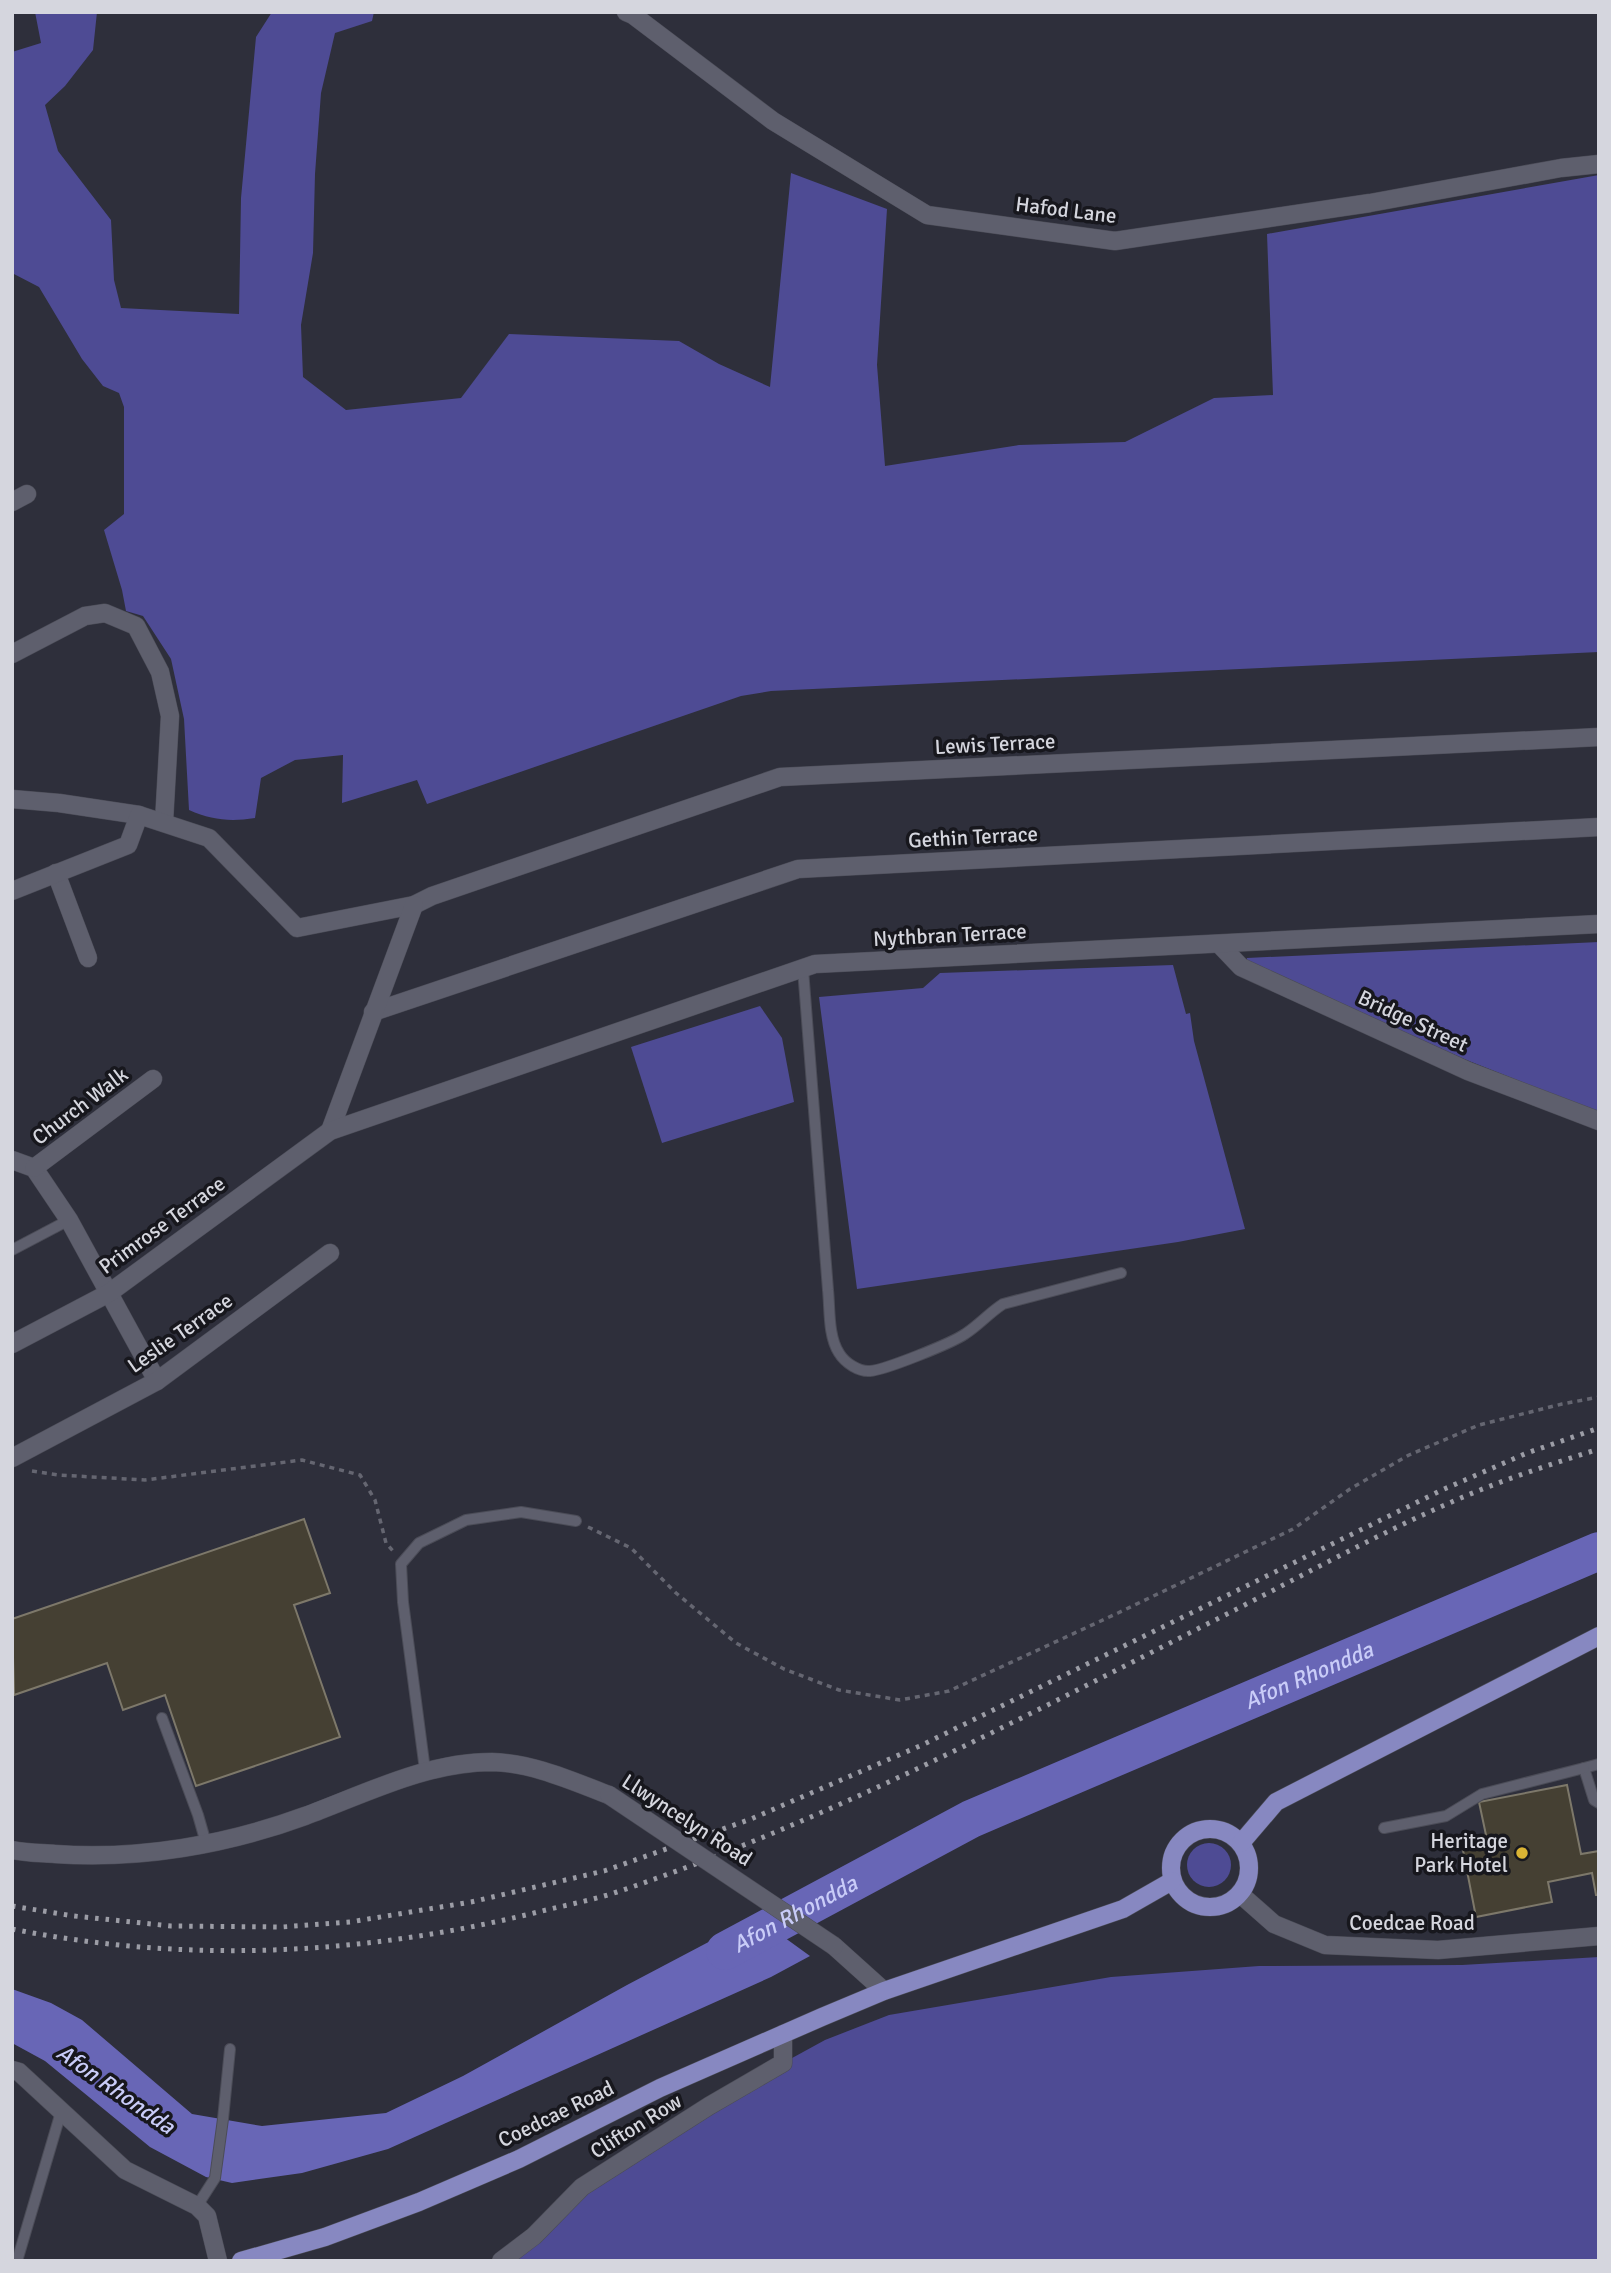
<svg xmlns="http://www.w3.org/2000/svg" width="1611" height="2273" font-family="Signika,sans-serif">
<rect width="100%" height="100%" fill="#2e2f3b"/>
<g fill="#4e4b94">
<path d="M35 12H97L93 50 65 86 45 105 58 151 111 220 114 280 121 308 239 314 241 198 256 37 272 12H374L372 21 335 33 321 93 315 174 313 253 301 325 303 377 346 410 461 398 509 334 679 341 719 364 770 387 791 173 887 209 877 365 885 466 1019 445 1125 442 1214 398 1273 395 1267 234 1599 175V652L771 691 741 696 427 804 417 780 342 803 343 755 295 760 261 778 255 818C230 822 212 820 189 810L184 719 171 659 143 616 126 611 122 590 104 530 124 514V407L119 393 103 386 82 359 39 287 12 273V52L41 43Z"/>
<polygon points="1599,942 1599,1113 1464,1059 1246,961 1247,958"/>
<polygon points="1173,965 1186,1014 1190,1013 1194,1041 1245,1229 1178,1242 857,1289 819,997 923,988 940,973"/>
<polygon points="760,1006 782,1038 794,1102 662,1143 631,1047"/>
<circle cx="1209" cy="1865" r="22"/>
<polygon points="1599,1957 1599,2261 501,2261 582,2187 783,2063 825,2040 889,2015 1111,1977 1259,1966 1462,1965"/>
</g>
<polygon fill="#6866b6" points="756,1917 810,1956 771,1977 388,2149 302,2173 232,2183 206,2177 150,2147 45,2061 12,2043 12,1989 51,2003 82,2020 192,2114 262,2126 386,2113 463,2076 627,1985"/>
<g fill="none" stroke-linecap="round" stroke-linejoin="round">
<path stroke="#6866b6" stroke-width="38" id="s1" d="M725 1951 971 1819 1599 1551"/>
</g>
<g fill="#454033" stroke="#7d786a" stroke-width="2">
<polygon points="304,1519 330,1593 294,1605 340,1737 196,1786 165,1695 123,1710 107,1663 14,1695 12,1619"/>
<polygon points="1567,1785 1581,1854 1599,1851 1599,1895 1596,1895 1592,1873 1548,1882 1552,1902 1476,1917 1461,1840 1486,1835 1479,1802"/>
</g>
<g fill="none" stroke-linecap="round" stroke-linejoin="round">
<defs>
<g id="service">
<path d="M803 969 828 1290C830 1309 828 1336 839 1353 845 1363 859 1372 870 1371 885 1370 952 1343 965 1334 979 1325 989 1313 1003 1304L1121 1273"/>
<polyline points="12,1250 69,1220"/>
<polyline points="162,1718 198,1815 206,1843"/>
<polyline points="1599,1764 1584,1768 1594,1800 1599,1803"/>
<polyline points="425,1770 403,1602 401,1564 419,1543 466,1520 521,1512 576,1521"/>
<polyline points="1384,1828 1446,1816 1482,1794 1584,1768"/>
<polyline points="197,2206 215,2178 223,2119 230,2049"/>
<polyline points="17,2261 61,2112"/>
</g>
<g id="minor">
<polyline points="626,12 633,15 773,121 927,215 1115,241 1370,203 1561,168 1599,164"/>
<polyline points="12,502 27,494"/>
<polyline points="12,654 85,616 105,613 136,626 160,672 170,716 164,822"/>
<polyline points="12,799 59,803 139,815"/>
<polyline points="56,873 88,958"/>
<polyline points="12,891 128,845 139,815 209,838 297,928 414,905 432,896 780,777 1599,737"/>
<polyline points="1219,944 1241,967 1468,1071 1599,1121"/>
<polyline points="373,1012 798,869 1599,827"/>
<polyline points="330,1131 414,905"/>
<polyline points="12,1160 34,1168 69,1220 157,1381"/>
<polyline points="34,1168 153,1079"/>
<polyline points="12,1344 109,1293 330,1131 815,964 1599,924"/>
<polyline points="12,1458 157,1381 330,1253"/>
<polyline points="1240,1894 1274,1924 1325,1945 1438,1950 1599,1936"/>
<polyline points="12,2070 19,2072 125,2170 197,2206 207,2216 218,2261"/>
<polyline points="501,2261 534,2236 582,2187 709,2106 783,2063 783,2034"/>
</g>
<g id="secondary">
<path d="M12 1850C26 1853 41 1853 55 1854 139 1860 226 1845 305 1816 365 1794 426 1762 492 1762 533 1763 572 1781 609 1795"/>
<polyline points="834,1946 884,1991"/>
</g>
<g id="primary">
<circle cx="1210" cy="1868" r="39"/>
<polyline points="1241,1843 1276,1802 1599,1636"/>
<polyline points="241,2261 325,2237 419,2202 519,2159 660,2088 822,2017 884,1991 1123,1909 1172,1881"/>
</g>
</defs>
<use href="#service" stroke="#4b4c57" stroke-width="12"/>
<use href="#minor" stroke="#4b4c57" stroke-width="19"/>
<use href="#secondary" stroke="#4b4c57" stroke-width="19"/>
<use href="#primary" stroke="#4b4c57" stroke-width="19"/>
<g stroke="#656671" stroke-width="3.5" stroke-dasharray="5 5" stroke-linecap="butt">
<polyline points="32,1471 58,1475 145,1480 302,1460 360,1475 375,1500 386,1543 393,1551"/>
<polyline points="588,1527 631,1548 676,1593 736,1643 784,1669 839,1690 900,1700 949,1691 1118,1613 1293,1529 1350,1489 1409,1455 1479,1425 1562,1404 1599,1397"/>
</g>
<use href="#service" stroke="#5e5f6d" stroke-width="10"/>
<use href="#minor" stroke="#5e5f6d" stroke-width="18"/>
<use href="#secondary" stroke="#5e5f6d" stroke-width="18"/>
<use href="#primary" stroke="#8788c1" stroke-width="18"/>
<g stroke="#9c9da6" stroke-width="5" stroke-dasharray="3.5 7" stroke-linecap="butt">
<polyline points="12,1906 74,1916 171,1926 282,1927 350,1922 471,1902 604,1871 751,1819 922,1745 1442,1490 1527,1453 1599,1428"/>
<path d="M12 1929C187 1964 362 1955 534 1913 561 1906 590 1901 617 1892 829 1821 1027 1715 1227 1614 1300 1577 1372 1537 1447 1504 1496 1482 1548 1465 1599 1449"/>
</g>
<defs>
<polyline id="secondary-bridge" points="609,1795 834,1946"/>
</defs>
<use href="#secondary-bridge" stroke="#4b4c57" stroke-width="19" stroke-linecap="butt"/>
<use href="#secondary-bridge" stroke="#5e5f6d" stroke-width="18"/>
</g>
<circle fill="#d9b334" stroke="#17171d" stroke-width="2.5" cx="1522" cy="1853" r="7"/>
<g text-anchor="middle" stroke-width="7" stroke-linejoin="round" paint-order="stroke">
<g font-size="21" fill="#d5d6de" stroke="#17171d">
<text transform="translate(1066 210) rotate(7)" y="7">Hafod Lane</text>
<text transform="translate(995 744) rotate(-3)" y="7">Lewis Terrace</text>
<text transform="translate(973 837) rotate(-3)" y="7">Gethin Terrace</text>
<text transform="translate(950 935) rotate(-3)" y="7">Nythbran Terrace</text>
<text transform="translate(1413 1021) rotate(25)" y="7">Bridge Street</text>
<text transform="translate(80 1106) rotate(-37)" y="7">Church Walk</text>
<text transform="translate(162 1225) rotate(-36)" y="7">Primrose Terrace</text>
<text transform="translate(180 1333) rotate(-35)" y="7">Leslie Terrace</text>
<text transform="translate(687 1820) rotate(33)" y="7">Llwyncelyn Road</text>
<text x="1412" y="1930">Coedcae Road</text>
<text transform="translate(556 2114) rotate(-26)" y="7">Coedcae Road</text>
<text transform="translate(636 2126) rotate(-32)" y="7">Clifton Row</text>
</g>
<g font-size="21" fill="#d5d6de" stroke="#17171d" text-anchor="end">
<text x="1508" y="1848">Heritage<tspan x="1508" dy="24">Park Hotel</tspan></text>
</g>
<g font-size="23" font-style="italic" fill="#c9ccf8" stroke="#17171d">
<text dy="8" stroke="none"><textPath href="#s1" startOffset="646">Afon Rhondda</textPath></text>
<text dy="8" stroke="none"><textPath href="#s1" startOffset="79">Afon Rhondda</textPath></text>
<text transform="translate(116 2089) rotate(35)" y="8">Afon Rhondda</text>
</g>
</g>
<rect width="1611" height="2273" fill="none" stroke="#d5d6de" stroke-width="28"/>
</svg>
